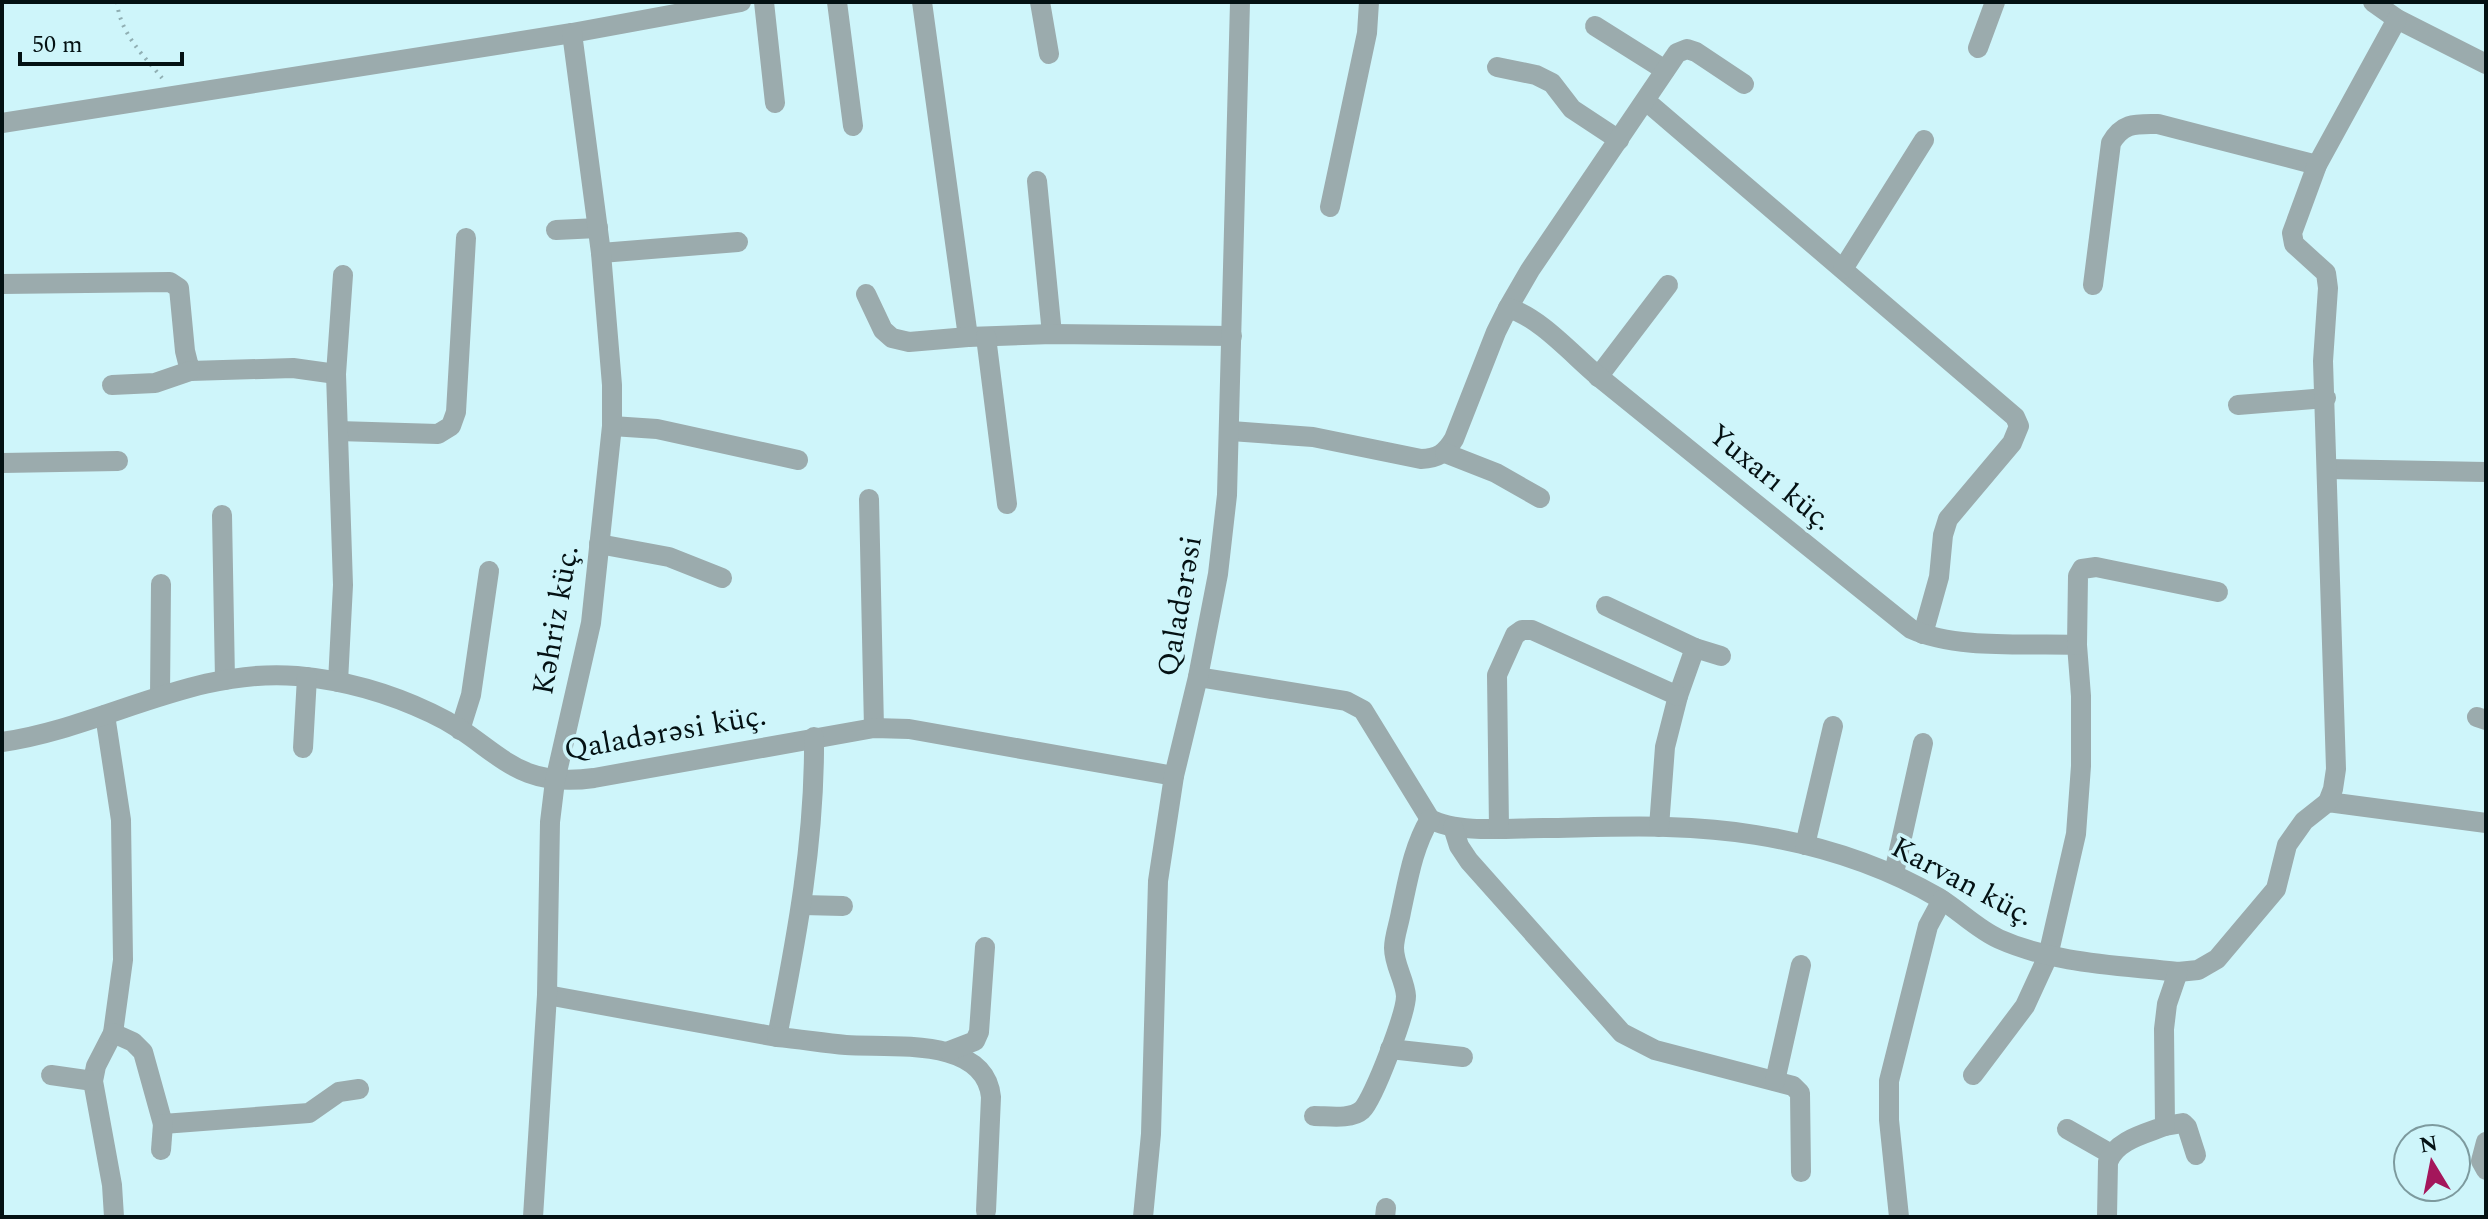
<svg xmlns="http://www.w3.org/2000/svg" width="2488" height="1219" font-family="Spectral,serif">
<rect width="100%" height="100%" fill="#cef5fa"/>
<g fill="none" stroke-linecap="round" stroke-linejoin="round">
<path stroke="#90afb3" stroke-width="4" stroke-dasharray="2 6" stroke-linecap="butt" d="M117 2C120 33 143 55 162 78"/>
<g stroke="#9babad" stroke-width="20">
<polyline points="764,2 775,103"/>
<polyline points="837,2 853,126"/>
<polyline points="922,2 968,337"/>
<polyline points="1040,2 1049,54"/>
<polyline points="2373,2 2397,19 2486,64"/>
<polyline points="1595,26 1665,70"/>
<polyline points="1978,48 1995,2"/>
<polyline points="1497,67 1536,75 1552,83 1572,109 1619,140"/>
<polyline points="1646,101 2015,417 2019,426 2012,443 1948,519 1943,535 1939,577 1923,634"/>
<polyline points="2,123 572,33 741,2"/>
<polyline points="1037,181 1052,334"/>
<polyline points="1330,207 1367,33 1369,2"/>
<polyline points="556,230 598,228"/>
<polyline points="601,253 738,242"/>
<polyline points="1843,269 1924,140"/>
<polyline points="2,284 170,282 179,288 185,351 190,371 293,368 336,374"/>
<path d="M2093 285 2111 143C2123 122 2136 124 2158 124L2317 165"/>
<polyline points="866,294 883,330 892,338 909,342 968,337 1052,334 1232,336"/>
<polyline points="1508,308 1530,270 1677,53 1687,49 1696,52 1744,84"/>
<polyline points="986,337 1007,504"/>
<polyline points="1598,377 1668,285"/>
<polyline points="112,385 155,383 190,371"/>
<polyline points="2238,405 2326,398"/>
<polyline points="612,426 657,429 798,460"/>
<polyline points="338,431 438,434 451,426 456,412 466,238"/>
<path d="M1231 431 1313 437 1421 459C1438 458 1445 454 1454 439L1496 332 1508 308C1541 317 1577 360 1604 381 1706 464 1809 547 1911 629 1957 650 2027 643 2077 645L2081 696V766L2076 834 2048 956 2025 1006 1973 1075"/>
<polyline points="1445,453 1496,473 1540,498"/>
<polyline points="2,463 118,461"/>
<polyline points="2327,469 2486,472"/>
<polyline points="869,499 874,728"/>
<polyline points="222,515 225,680"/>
<polyline points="599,544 669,557 722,578"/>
<polyline points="1606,606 1695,648 1721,656"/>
<polyline points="2077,645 2078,576 2082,569 2096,567 2218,592"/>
<path d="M1198 677 1346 701 1363 710 1430 819C1457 834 1512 828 1544 828 1614 827 1686 823 1756 835 1819 845 1884 866 1939 898 1960 911 1977 929 1999 939 2055 964 2118 965 2178 972L2198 970 2217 959 2276 889 2287 845 2304 821 2328 802 2486 823"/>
<polyline points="338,682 343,585 336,374 343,275"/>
<polyline points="160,696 161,584"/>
<polyline points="105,715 121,820 123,960 113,1033 96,1066 93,1081 112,1185 114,1217"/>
<polyline points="2477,717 2486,720"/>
<polyline points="460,730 471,695 489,571"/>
<path d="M2 742C101 728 194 667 297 676 342 680 389 693 431 713 496 743 510 790 594 778L874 728 909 729 1174 776"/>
<polyline points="303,748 307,677"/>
<polyline points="2328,802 2333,789 2336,769 2323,361 2328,288 2326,273 2294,244 2292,233 2317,165 2397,19"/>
<polyline points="1453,827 1459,846 1469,861 1622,1033 1655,1050 1793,1086 1800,1093 1801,1172"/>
<polyline points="1659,827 1665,747 1678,696 1695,648"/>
<polyline points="1499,828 1497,675 1515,635 1522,630 1532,630 1678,696"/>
<polyline points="1805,845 1833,726"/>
<polyline points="1894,873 1923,743"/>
<polyline points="803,905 843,906"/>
<path d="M547 995 777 1037C797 936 815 840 814 737"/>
<polyline points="113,1033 133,1042 143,1052 163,1124 309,1113 339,1092 359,1089"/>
<path d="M777 1037C800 1039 823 1043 846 1045 890 1048 985 1036 991 1097L986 1211"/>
<polyline points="1390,1049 1463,1057"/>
<polyline points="949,1051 975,1041 979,1032 985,947"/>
<polyline points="51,1075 93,1081"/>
<polyline points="1775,1081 1801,965"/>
<path d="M1314 1116C1328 1116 1351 1120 1362 1110 1374 1098 1406 1013 1406 996 1405 980 1394 965 1394 948 1394 937 1399 924 1401 912 1408 880 1413 847 1430 819"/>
<polyline points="2165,1126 2183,1123 2187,1127 2196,1155"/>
<polyline points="2067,1129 2111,1154"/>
<polyline points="2486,1142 2481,1161 2486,1170"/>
<polyline points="161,1150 163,1124"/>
<polyline points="533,1217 547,995 550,822 555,781 591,623 612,426 612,385 601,253 572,33"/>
<polyline points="1143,1217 1151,1134 1158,881 1174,776 1198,677 1218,574 1227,495 1240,2"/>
<polyline points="1385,1217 1386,1208"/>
<polyline points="1899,1217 1889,1120 1889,1081 1928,926 1942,900"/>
<path d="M2107 1217 2108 1162C2116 1140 2145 1134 2165 1126L2164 1029 2167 1004 2178 972"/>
</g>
</g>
<g text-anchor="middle" stroke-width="7" stroke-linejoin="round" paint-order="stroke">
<g font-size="30" fill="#041113" stroke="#cef5fa">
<text transform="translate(1771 477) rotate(39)" y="10">Yuxarı küç.</text>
<text transform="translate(1179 606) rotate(-80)" y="10">Qaladərəsi</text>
<text transform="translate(555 620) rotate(-80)" y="10">Kəhriz küç.</text>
<text transform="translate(665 732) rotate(-10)" y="10">Qaladərəsi küç.</text>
<text transform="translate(1963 881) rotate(28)" y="10">Karvan küç.</text>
</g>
</g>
<rect width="2488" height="1219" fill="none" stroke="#041113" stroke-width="8"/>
<g transform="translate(2432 1163) rotate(350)"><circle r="38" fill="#cef5fa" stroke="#7d9a9e" stroke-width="2"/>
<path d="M0-6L14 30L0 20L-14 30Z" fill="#a4165b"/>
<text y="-12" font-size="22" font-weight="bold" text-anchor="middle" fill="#041113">N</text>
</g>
<path d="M20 52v12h162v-12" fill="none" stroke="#041113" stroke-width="4"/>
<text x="32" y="52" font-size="24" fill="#041113" stroke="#cef5fa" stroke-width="6" paint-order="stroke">50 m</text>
</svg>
